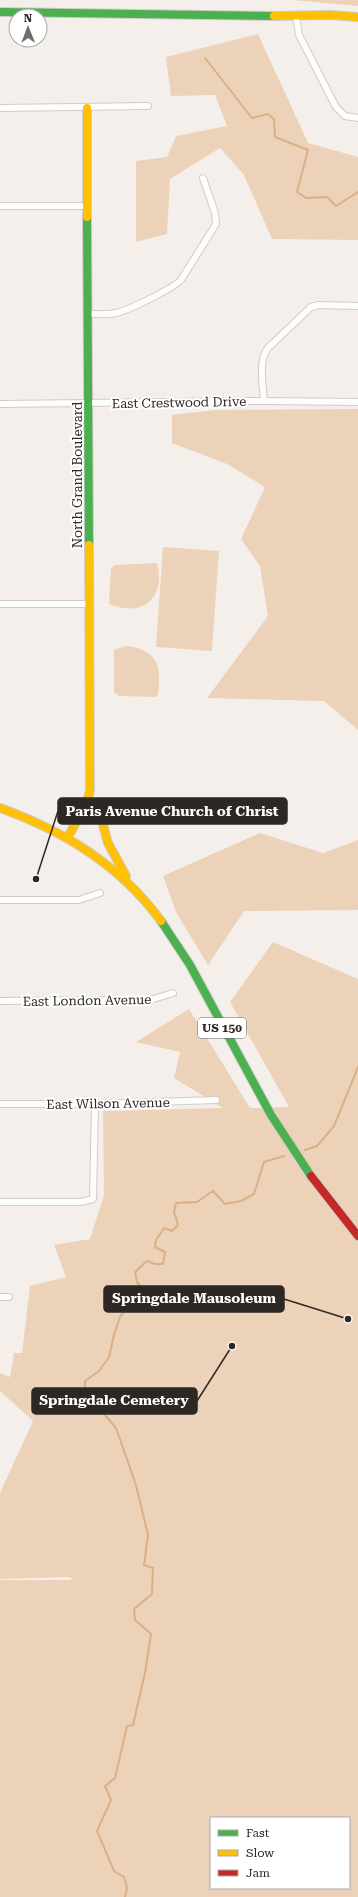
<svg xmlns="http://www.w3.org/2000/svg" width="358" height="1897" font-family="'Roboto Serif',serif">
<rect width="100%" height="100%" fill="#f4efea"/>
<g fill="#edd2ba" fill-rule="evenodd">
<polygon points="292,0 358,0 358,6"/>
<polygon points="258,34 308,143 358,157 358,240 272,239 244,175 220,148 170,179 167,234 136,242 136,161 167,157 176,136 227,126 215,95 171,96 166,57"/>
<polygon points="358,409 358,730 324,701 207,698 268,616 260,566 241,539 265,487 227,464 172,443 172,415 215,410"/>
<polygon points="163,547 219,551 212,651 156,647"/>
<path d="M157 563C166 598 143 618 109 604L111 568 115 565Z"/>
<path d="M125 646C147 647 161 658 159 681 159 686 159 692 157 697L119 696 114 692V650Z"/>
<polygon points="260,833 323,853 358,840 358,910 244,911 208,965 176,912 163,876"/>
<path d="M273 942 358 979V1897H0V1580H73L70 1577 0 1579V1493L33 1421 0 1391V1373L10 1377 14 1353H22L30 1286 66 1277 54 1245 90 1239 104 1195 103 1111 223 1108 174 1078 180 1052 136 1042 189 1009 250 1108 289 1107 230 1002ZM211 1818H349V1888H211Z"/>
</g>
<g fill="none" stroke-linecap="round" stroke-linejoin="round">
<g stroke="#dab087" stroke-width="2">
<polyline points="205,58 252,118 268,114 274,119 275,137 308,150 297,192 306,198 327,197 336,206 358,192"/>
<polyline points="305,1150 317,1146 334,1126 358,1067"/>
<polyline points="125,1897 127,1888 124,1877 114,1871 97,1831 111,1800 105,1786 115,1778 127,1726 133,1725 145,1673 151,1634 135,1620 134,1609 152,1594 153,1568 144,1565 148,1535 136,1485 116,1428 88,1395 85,1390 85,1381 99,1371 109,1357 114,1335 120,1317 142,1288 137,1282 135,1272 147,1261 155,1264 163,1264 165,1252 155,1247 156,1240 164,1228 172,1231 178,1225 174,1212 176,1203 197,1202 213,1191 225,1204 241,1201 254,1194 264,1162 284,1156"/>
</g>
<defs>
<g id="street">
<polyline points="296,16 299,35 336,107 345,116 358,118"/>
<polyline points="0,108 148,106"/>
<polyline points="0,206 87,206"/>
<path d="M88 314C97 314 107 315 116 313 129 310 172 289 181 280L216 224 215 213 203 178"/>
<path d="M264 401C263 386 258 360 268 348L311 307 318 305 358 306"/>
<polyline points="0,404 264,401 358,402"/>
<polyline points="0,604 90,604"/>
<polyline points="0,900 79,900 100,893"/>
<polyline points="0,1001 150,1000 173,993"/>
<polyline points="0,1104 95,1104 216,1100"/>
<polyline points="0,1202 81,1202 93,1199 95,1104"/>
<polyline points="0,1297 9,1297"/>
</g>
<g id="fast">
<polyline points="0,12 274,16"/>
<polyline points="87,217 89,545"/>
<polyline points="161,921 190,965 271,1115 311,1176"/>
</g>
<g id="slow">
<polyline points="274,16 330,15 358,17"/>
<polyline points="87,108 87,217"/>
<polyline points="86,802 100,814 108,843 126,876"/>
<path d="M0 808C64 831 120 865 161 921"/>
<polyline points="68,837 87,802 90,791 89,545"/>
</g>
<polyline id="jam" points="311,1176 358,1236"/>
</defs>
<use href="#street" stroke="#d0ccc8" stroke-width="8"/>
<use href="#fast" stroke="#d0ccc8" stroke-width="10"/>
<use href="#slow" stroke="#d0ccc8" stroke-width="10"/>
<use href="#jam" stroke="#d0ccc8" stroke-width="10"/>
<use href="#street" stroke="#fdfdfc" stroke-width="6"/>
<use href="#fast" stroke="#4caf50" stroke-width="8"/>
<use href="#slow" stroke="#ffc107" stroke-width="8"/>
<use href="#jam" stroke="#c62828" stroke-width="8"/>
</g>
<g text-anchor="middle" stroke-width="4" stroke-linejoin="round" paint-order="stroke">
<rect fill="#fff" stroke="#6b6866" stroke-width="1" x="198" y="1018" width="48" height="20" rx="3"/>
<g font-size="12" font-weight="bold" fill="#2c2824">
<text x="222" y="1032">US 150</text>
</g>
<g font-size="13" fill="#2c2824" stroke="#fff">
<text transform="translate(179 402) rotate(-1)" y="5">East Crestwood Drive</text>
<text transform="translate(77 475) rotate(-90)" y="5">North Grand Boulevard</text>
<text transform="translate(87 1000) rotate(-1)" y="5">East London Avenue</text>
<text transform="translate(108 1103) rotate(-1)" y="5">East Wilson Avenue</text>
</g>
</g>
<path fill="none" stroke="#2c2824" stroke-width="1.5" d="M36 879L58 811M348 1319L284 1299M232 1346L197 1401"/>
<g fill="#2c2824" stroke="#fff" stroke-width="1.5">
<circle cx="36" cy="879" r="4"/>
<circle cx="348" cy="1319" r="4"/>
<circle cx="232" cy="1346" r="4"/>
</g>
<g fill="#2c2824" stroke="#2c2824" stroke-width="1.5">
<rect x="58" y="798" width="229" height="26" rx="4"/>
<rect x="104" y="1286" width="180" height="26" rx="4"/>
<rect x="32" y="1388" width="165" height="26" rx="4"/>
</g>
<g font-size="14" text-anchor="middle" font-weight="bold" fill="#fff">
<text x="172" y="816">Paris Avenue Church of Christ</text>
<text x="194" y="1303">Springdale Mausoleum</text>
<text x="114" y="1405">Springdale Cemetery</text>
</g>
<rect x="210" y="1817" width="140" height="72" fill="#ffffff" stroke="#aba9a7"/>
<rect x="218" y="1830" width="20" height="6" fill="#4caf50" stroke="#aba9a7"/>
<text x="246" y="1837" font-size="12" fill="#2c2824">Fast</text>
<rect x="218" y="1850" width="20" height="6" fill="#ffc107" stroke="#aba9a7"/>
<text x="246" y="1857" font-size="12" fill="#2c2824">Slow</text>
<rect x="218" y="1870" width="20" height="6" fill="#c62828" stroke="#aba9a7"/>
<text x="246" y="1877" font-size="12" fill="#2c2824">Jam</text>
<g transform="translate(28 28) rotate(359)"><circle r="19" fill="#ffffff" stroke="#aba9a7"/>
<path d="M0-3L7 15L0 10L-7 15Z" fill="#726e69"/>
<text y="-6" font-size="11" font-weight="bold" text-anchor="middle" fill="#2c2824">N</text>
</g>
</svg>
